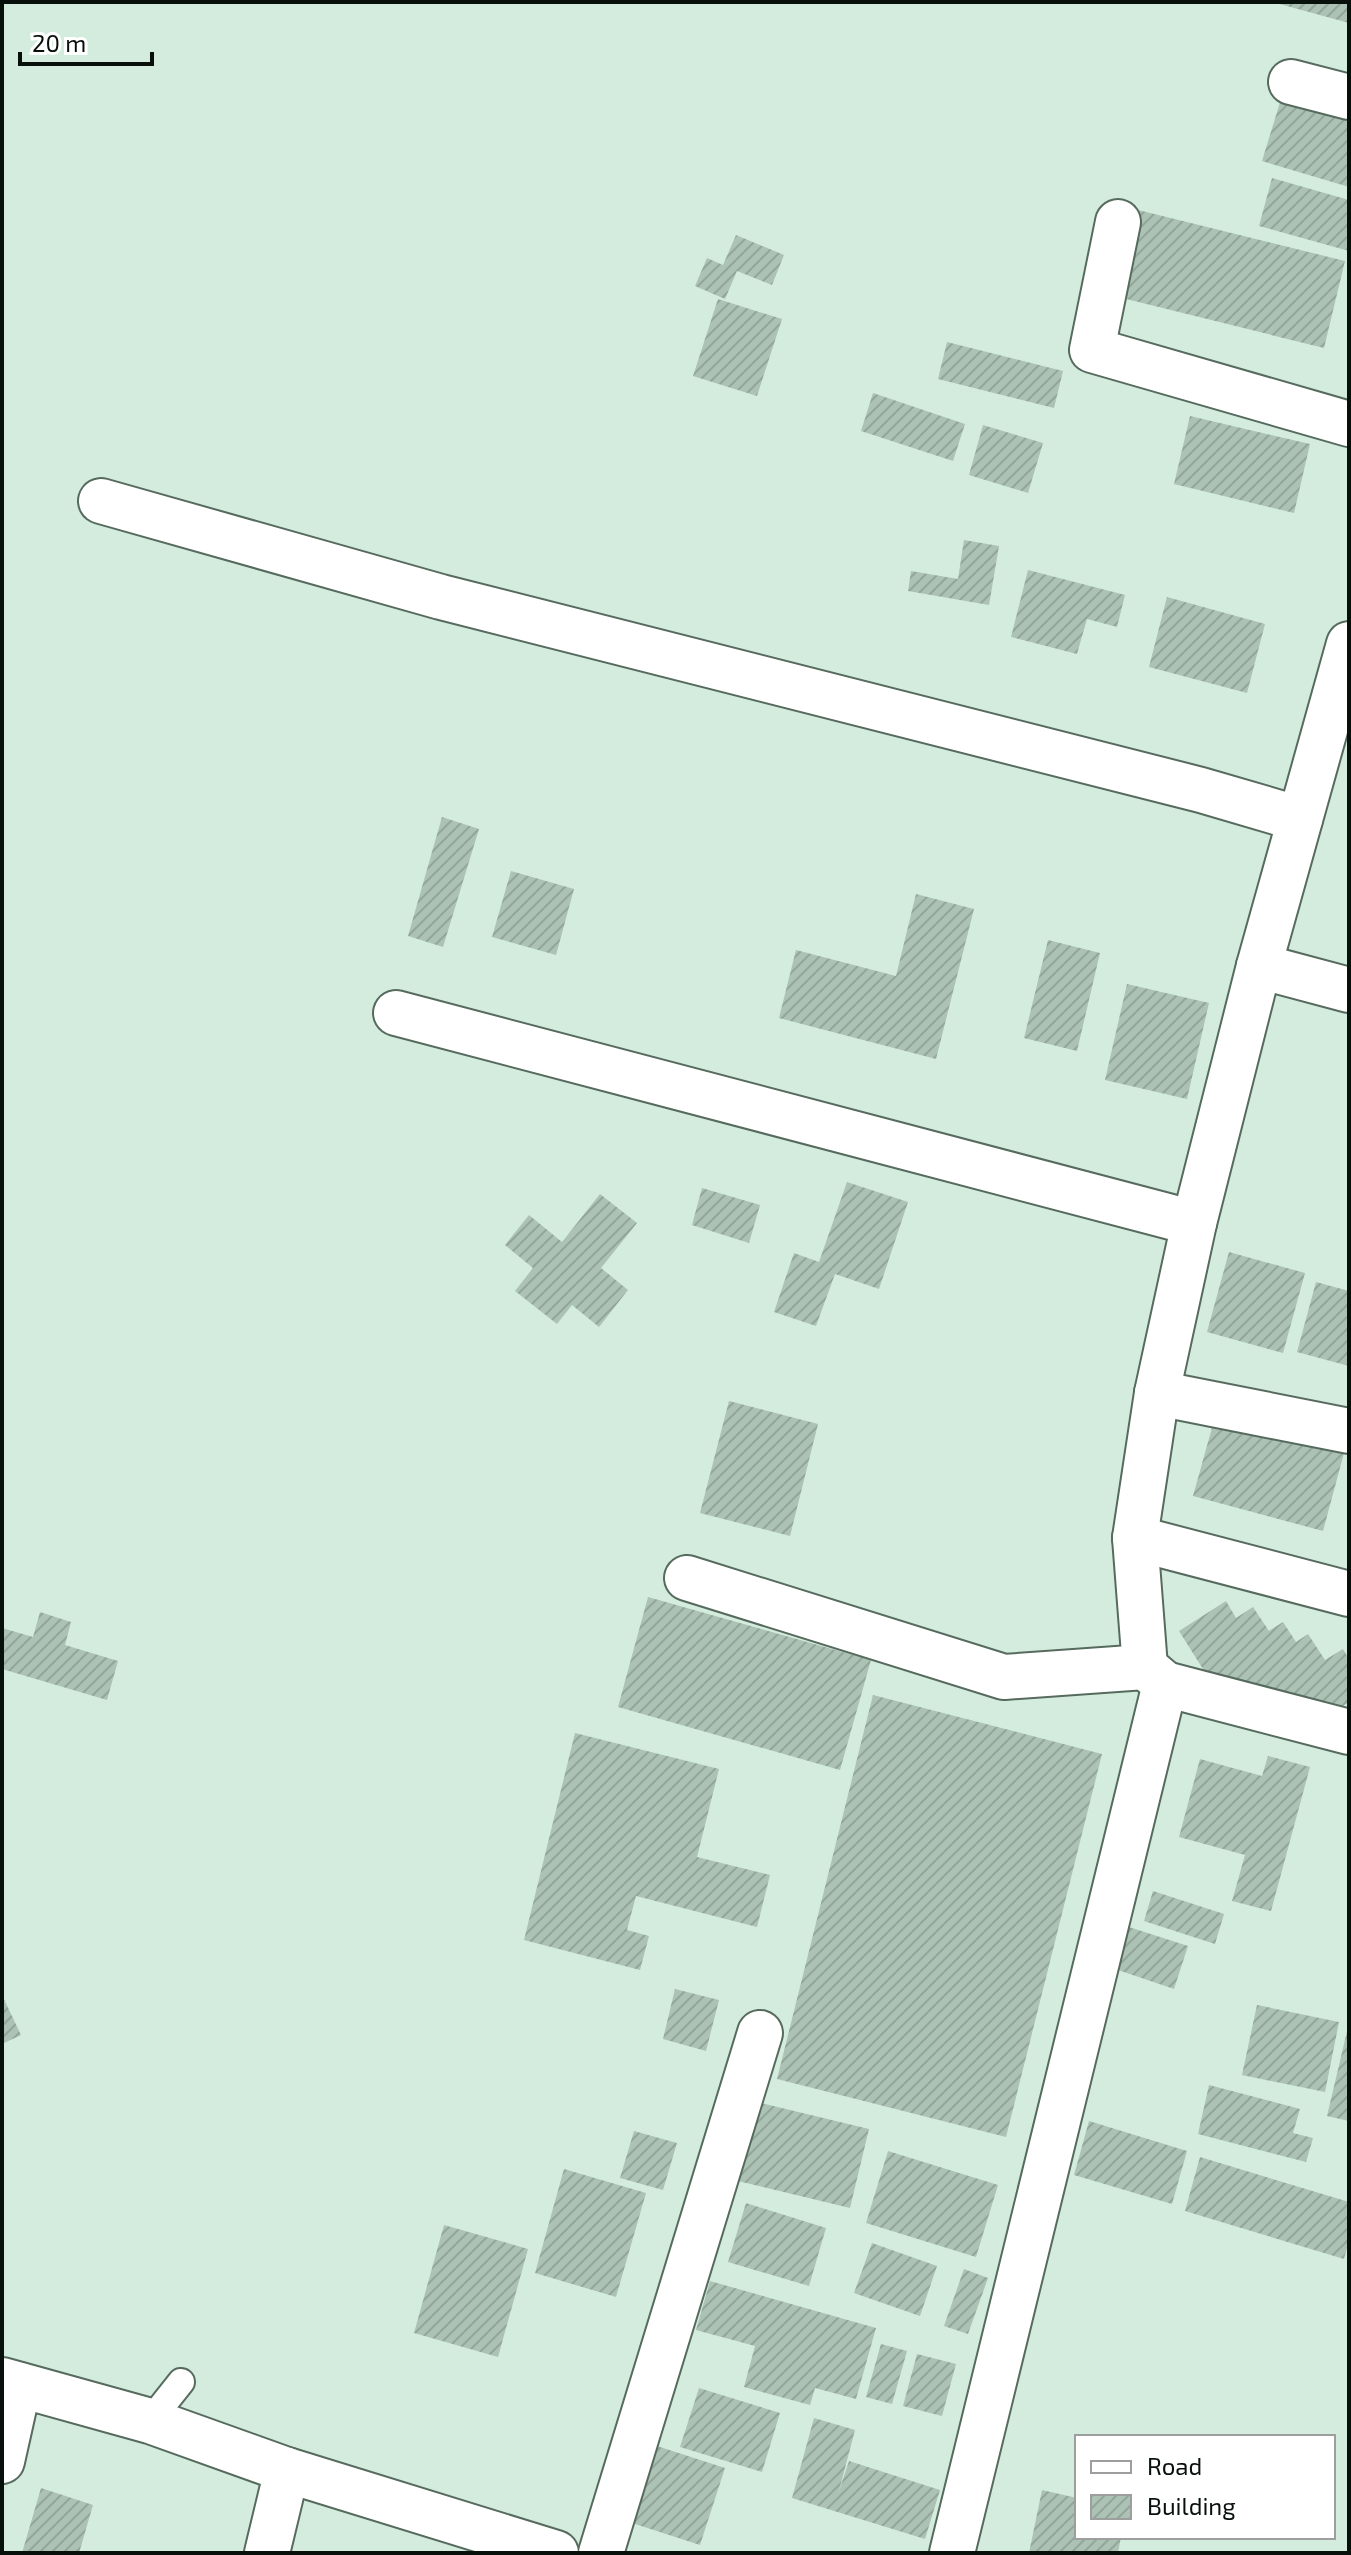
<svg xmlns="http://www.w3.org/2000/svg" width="1351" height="2555" font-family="'Exo 2',sans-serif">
<defs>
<pattern id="building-hatch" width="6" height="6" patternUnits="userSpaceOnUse" patternTransform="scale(2)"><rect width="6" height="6" fill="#abc2b4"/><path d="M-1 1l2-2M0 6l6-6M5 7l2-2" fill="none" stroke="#92a69a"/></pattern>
</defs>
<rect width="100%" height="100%" fill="#d4ecde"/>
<g fill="url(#building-hatch)">
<polygon points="1276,2 1349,2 1349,23 1276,3"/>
<polygon points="1285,86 1349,105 1349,187 1262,161"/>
<polygon points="1272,178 1349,200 1349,251 1259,226"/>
<polygon points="1130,208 1345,261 1324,348 1110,295"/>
<polygon points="736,235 784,255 772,285 737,271 725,299 695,286 707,258 723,265"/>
<polygon points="718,299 782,319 757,396 693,376"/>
<polygon points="947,342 1063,371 1054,408 938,379"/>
<polygon points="873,393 965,424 953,461 861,431"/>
<polygon points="1190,416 1310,444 1294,513 1174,484"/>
<polygon points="983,425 1043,443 1028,493 969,475"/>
<polygon points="964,540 999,546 989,605 908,591 911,571 958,579"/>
<polygon points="1028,570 1125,595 1117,627 1087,619 1077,654 1011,637"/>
<polygon points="1167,597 1265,624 1247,693 1149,667"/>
<polygon points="442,817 479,829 443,947 408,936"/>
<polygon points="511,871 574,889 556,955 492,937"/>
<polygon points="916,894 974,909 936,1059 779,1018 796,950 896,976"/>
<polygon points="1048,940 1100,953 1077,1051 1024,1038"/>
<polygon points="1127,984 1209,1003 1187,1099 1105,1080"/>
<polygon points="847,1182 908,1202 879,1289 835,1274 816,1326 774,1312 794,1253 819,1262"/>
<polygon points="702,1188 760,1205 749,1243 692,1225"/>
<polygon points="600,1194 637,1223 601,1268 628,1290 599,1327 572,1305 557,1324 515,1291 533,1268 505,1245 529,1215 562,1242"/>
<polygon points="1229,1252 1305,1273 1283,1353 1207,1332"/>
<polygon points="1316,1282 1349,1291 1349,1366 1297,1352"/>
<polygon points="729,1401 818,1424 790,1536 700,1513"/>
<polygon points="1215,1417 1344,1453 1323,1531 1193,1496"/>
<polygon points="648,1597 871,1660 840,1770 618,1707"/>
<polygon points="1226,1601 1236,1618 1253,1607 1269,1631 1283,1622 1296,1642 1308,1634 1325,1660 1343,1649 1349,1659 1349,1702 1329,1715 1213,1685 1179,1631"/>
<polygon points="40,1612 71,1622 65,1645 118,1661 107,1700 2,1669 2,1628 33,1637"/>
<polygon points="873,1695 1102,1754 1006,2137 777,2079"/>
<polygon points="575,1733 719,1769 697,1857 770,1875 757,1927 636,1896 627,1930 649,1936 640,1970 524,1940"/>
<polygon points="1268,1756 1310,1767 1271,1911 1232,1901 1245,1855 1179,1837 1200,1759 1262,1776"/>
<polygon points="1153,1891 1224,1914 1215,1944 1144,1921"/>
<polygon points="1129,1927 1188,1946 1174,1989 1115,1969"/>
<polygon points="675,1989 719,2000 706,2051 663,2039"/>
<polygon points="2,1995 21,2035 2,2044"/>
<polygon points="1257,2005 1339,2022 1325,2092 1242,2075"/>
<polygon points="1348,2027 1349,2027 1349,2121 1327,2116"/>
<polygon points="1209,2085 1300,2109 1293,2133 1313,2138 1306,2162 1198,2134"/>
<polygon points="757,2102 869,2129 850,2208 738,2181"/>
<polygon points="1089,2121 1187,2151 1172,2204 1074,2175"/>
<polygon points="634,2131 677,2143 663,2190 620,2178"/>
<polygon points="888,2151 998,2185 976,2257 866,2223"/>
<polygon points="1200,2157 1349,2202 1349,2241 1344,2259 1185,2211"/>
<polygon points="564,2169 646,2193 616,2297 535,2273"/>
<polygon points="746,2203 826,2228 809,2286 728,2262"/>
<polygon points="444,2225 528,2249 498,2357 414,2333"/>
<polygon points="872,2243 937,2266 920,2316 854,2293"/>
<polygon points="964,2269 988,2278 968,2334 944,2326"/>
<polygon points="710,2281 876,2328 856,2399 815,2388 810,2405 744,2387 755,2346 696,2330"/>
<polygon points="881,2344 907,2351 892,2404 866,2397"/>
<polygon points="917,2354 956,2364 942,2416 903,2406"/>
<polygon points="699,2388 780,2413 762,2472 680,2447"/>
<polygon points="814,2418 855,2430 839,2491 849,2461 940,2490 925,2539 792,2498"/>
<polygon points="657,2446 725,2468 700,2545 632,2523"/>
<polygon points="41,2488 93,2505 79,2553 22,2553"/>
<polygon points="1042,2490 1077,2498 1077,2537 1121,2537 1118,2553 1029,2553"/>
</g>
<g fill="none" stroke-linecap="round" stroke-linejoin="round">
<defs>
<polyline id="lane" points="150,2421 181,2382"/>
<g id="street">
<polyline points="1291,82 1349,97"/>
<polyline points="1118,222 1092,350 1349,424"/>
<polyline points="101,501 441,597 1201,790 1300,819"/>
<polyline points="1259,966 1349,990"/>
<polyline points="396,1013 1194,1223"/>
<polyline points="1157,1393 1349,1431"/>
<polyline points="1135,1538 1349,1594"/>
<polyline points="687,1578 1004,1677 1145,1667"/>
<polyline points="1165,1684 1349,1732"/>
<polyline points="2,2380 150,2421 287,2470 556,2553"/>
<polyline points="2,2461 19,2385"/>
<polyline points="267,2553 287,2470"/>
<polyline points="601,2553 760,2033"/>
<polyline points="952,2553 1165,1684 1145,1667 1135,1538 1157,1393 1194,1223 1259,966 1349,644"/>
</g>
</defs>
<use href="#lane" stroke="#566b5e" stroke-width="30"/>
<use href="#street" stroke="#566b5e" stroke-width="48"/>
<use href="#lane" stroke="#fff" stroke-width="26"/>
<use href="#street" stroke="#fff" stroke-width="44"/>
</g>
<rect width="1351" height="2555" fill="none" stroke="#08100c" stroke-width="8"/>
<rect x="1075" y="2435" width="260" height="104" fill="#ffffff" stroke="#9c9f9e" stroke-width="2"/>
<rect x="1091" y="2461" width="40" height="12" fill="#ffffff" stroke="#9c9f9e" stroke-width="2"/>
<text x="1147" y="2475" font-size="24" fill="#08100c">Road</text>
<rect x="1091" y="2495" width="40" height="24" fill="url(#building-hatch)" stroke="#9c9f9e" stroke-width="2"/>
<text x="1147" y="2515" font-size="24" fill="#08100c">Building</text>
<path d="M20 52v12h132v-12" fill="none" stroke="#08100c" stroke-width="4"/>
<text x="32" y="52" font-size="24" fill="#08100c" stroke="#ffffff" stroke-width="6" paint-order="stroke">20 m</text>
</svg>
